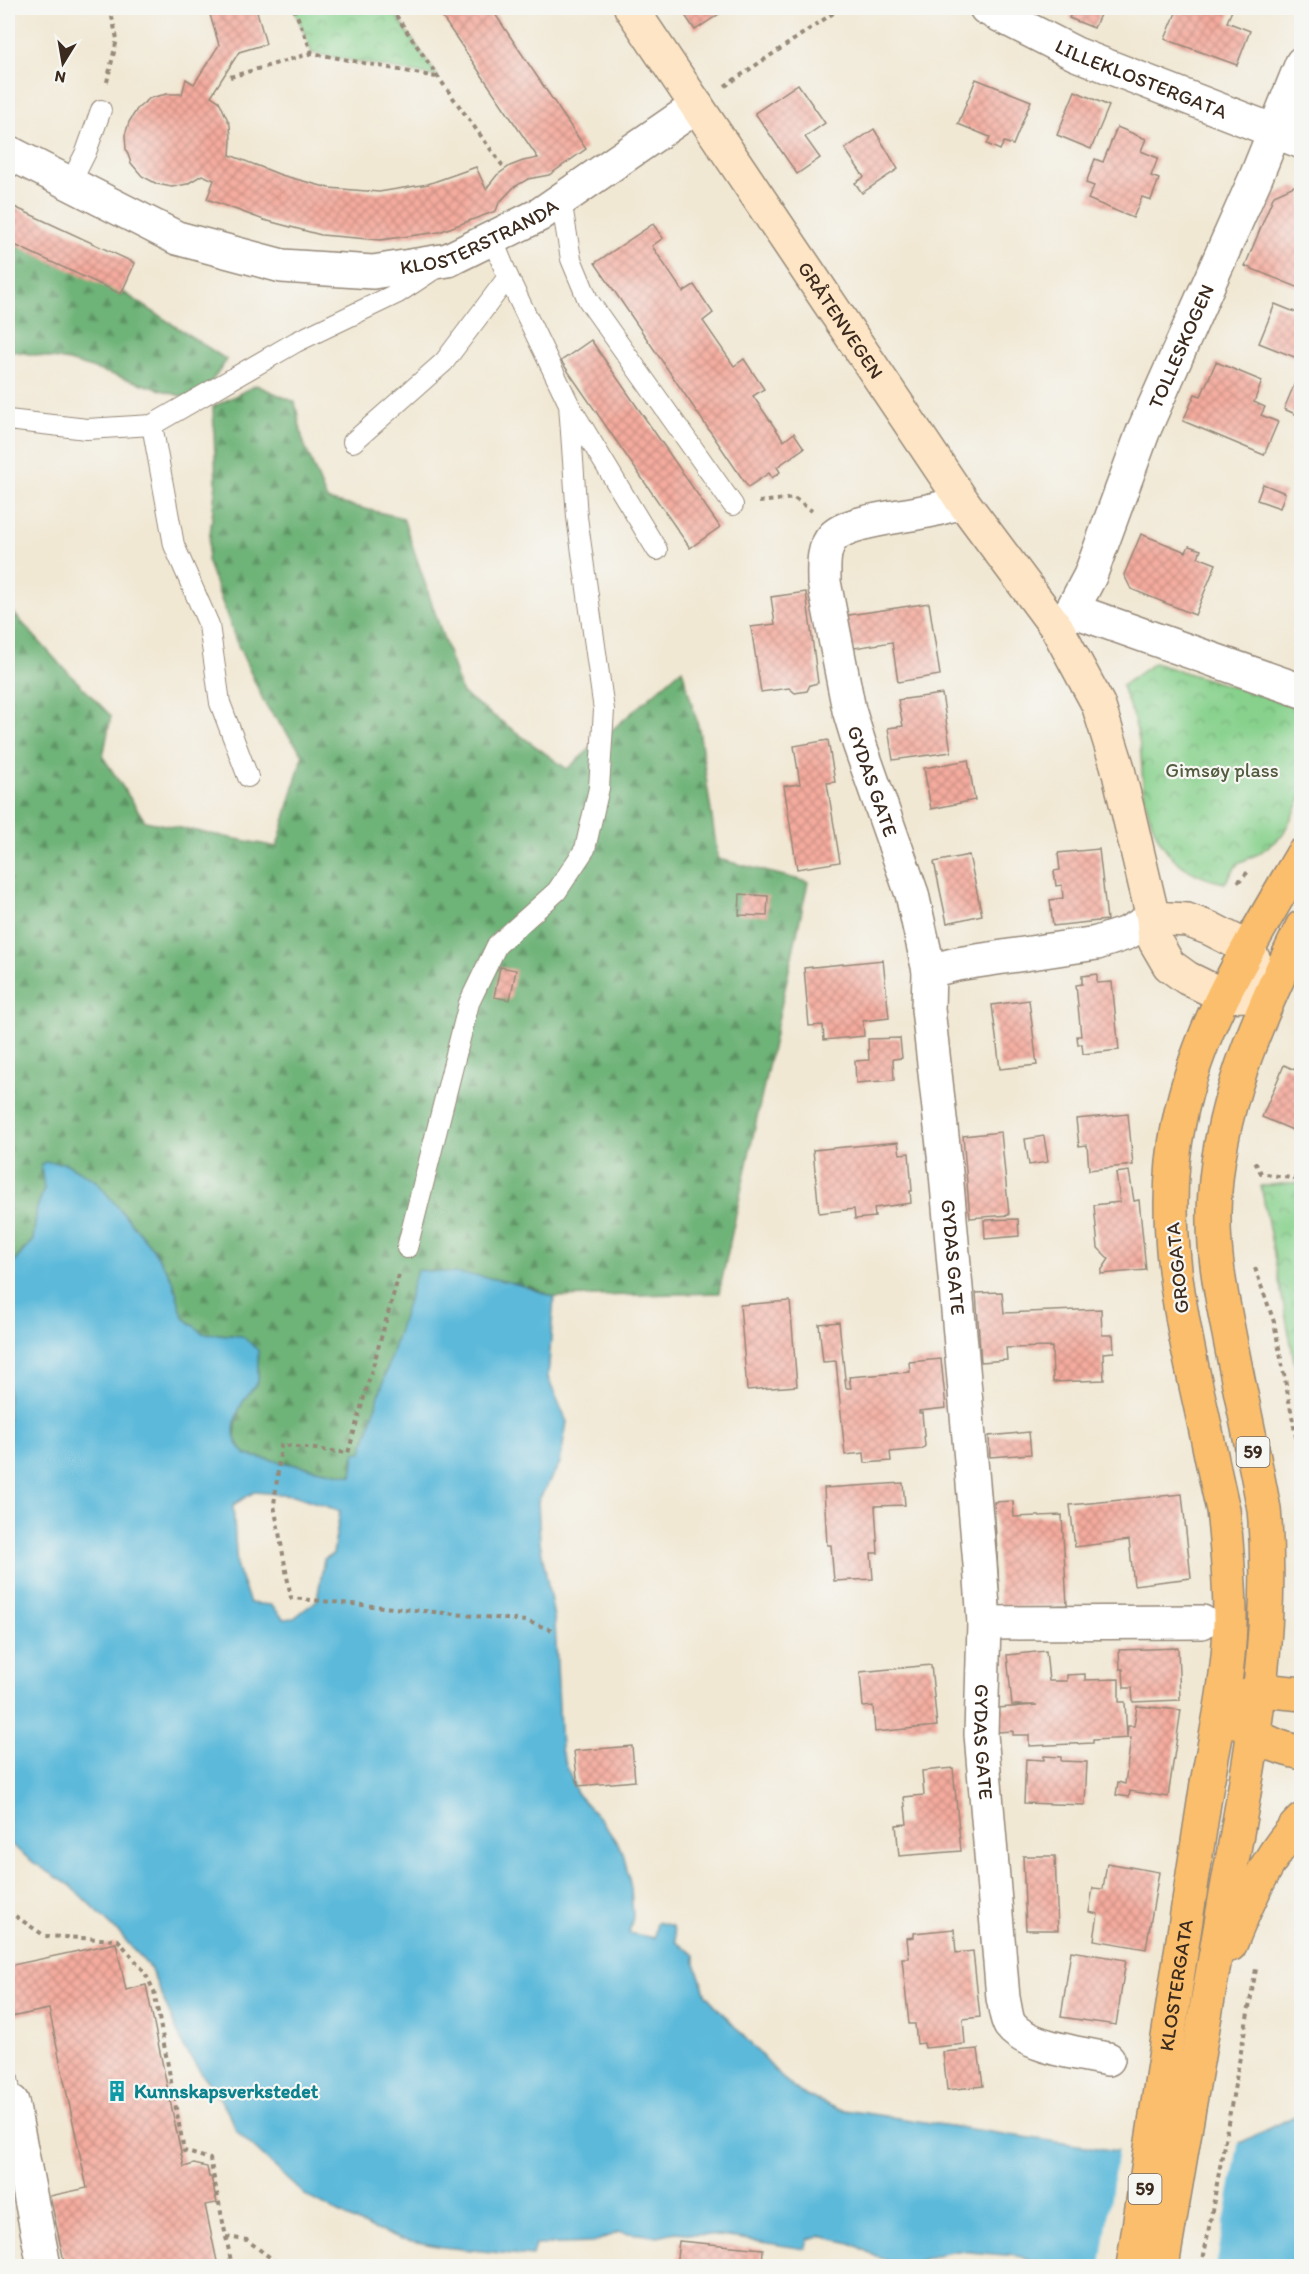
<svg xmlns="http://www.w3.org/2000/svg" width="1309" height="2274" font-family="Itim,sans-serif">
<defs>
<pattern id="forest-firs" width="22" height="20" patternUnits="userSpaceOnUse" patternTransform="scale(1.5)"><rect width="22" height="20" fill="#6eb378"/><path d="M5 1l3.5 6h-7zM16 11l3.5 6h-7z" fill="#5c9262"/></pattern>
<pattern id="park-crowns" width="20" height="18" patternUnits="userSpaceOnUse" patternTransform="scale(1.5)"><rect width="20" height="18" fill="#88d18d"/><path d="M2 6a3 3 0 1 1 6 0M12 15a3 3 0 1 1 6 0" fill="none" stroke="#70aa73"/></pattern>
<pattern id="building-cross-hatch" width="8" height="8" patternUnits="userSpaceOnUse" patternTransform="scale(1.5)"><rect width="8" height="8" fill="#f5ac9f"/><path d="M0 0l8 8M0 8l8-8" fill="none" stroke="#c88c81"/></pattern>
</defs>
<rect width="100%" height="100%" fill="#f6f6f2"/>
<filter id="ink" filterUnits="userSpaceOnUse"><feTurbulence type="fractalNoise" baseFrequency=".0167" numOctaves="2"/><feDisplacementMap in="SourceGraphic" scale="12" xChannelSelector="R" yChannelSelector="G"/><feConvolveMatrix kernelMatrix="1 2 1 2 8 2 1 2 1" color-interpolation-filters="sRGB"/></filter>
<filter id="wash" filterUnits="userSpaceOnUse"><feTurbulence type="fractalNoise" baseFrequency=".008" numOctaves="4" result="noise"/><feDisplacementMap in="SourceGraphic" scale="24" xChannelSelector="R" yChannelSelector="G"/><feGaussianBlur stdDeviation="1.35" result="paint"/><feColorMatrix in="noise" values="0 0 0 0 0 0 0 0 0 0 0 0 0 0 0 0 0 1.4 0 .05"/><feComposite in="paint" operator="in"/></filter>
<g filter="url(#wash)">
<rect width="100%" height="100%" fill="#f1e8d4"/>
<g fill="url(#forest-firs)" stroke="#546e4b" stroke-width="1.5">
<polygon points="8,229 97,275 227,360 197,401 69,361 8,350"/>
<path d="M256 385 295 402 303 441 327 500 403 518 462 693 567 769 682 669 699 729 718 859 808 882 719 1293 554 1297 528 1286 361 1453H355L352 1476 246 1455 235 1440C236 1411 238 1404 258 1382L242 1336 203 1333 183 1317 173 1281 153 1249 96 1181 65 1163 44 1189 37 1208 33 1240 14 1262 8 1264V607L57 661 111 716 103 757 145 821 277 847 303 754 266 706 236 641 207 560 216 483 213 407Z"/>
</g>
<g fill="url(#park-crowns)" stroke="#627e56" stroke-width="1.5">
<polygon points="294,8 391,8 438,77 312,53"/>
<path d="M1154 663 1289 704 1301 717V799L1282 836 1258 854 1238 863 1225 883C1177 874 1155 846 1145 799 1141 778 1143 756 1138 735 1135 718 1127 702 1122 686Z"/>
<polygon points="1301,1182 1302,1182 1301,1397 1261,1186"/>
</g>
<path fill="#5cb9da" stroke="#4c727c" stroke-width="1.5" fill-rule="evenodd" d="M45 1162 65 1163 96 1181 153 1249 173 1281 183 1317 203 1333 242 1336 258 1350V1382C244 1398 231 1416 235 1439 236 1444 243 1450 246 1455L352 1476 355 1453 362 1452 417 1270C467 1273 508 1278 554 1297L548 1378 567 1422 560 1463 538 1501 540 1542 555 1623 561 1750 577 1794 602 1821 623 1852 631 1888 633 1917 629 1933 654 1938 657 1922 673 1926 676 1942 695 1955V1963L706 1995 781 2077 801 2093 838 2109 1117 2151 1166 2154 1210 2149 1242 2142 1301 2113V2266H1057L1017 2256 957 2251 935 2255 916 2262H895L877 2257 851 2243 820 2236 809 2239 805 2249 736 2238 676 2232 656 2236 619 2232 592 2243 535 2245 532 2256 442 2247 402 2239 360 2224 305 2195 236 2131 230 2114 185 2050 150 1968 120 1934 71 1886 34 1863 8 1842V1264L14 1262 33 1240 37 1208 44 1189 41 1165ZM254 1492 294 1495 340 1511 333 1554 324 1559 317 1600 294 1618 284 1619 271 1605 250 1603 237 1568 233 1505Z"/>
<polygon fill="#f1e8d4" points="1239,2140 1216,2266 1101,2266 1118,2148 1166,2151 1210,2146"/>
<g id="blocks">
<g fill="url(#building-cross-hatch)">
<polygon points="208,8 256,8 266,44 239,52 211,96 219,101 230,125 231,140 230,155 281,175 329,188 379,192 428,184 476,167 486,189 497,175 510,166 523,161 538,158 436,8 491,8 586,149 549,175 528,179 514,187 499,203 496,211 439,232 380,240 321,235 264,220 207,199 214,180 202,175 187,184 172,187 157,184 142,176 131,163 126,149 125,135 129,122 137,109 150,98 167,94 182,94 186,79 194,84 219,45"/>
<polygon points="680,8 728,8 695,30"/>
<polygon points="1074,8 1103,8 1094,28 1069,18"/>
<polygon points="1178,8 1233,8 1227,22 1250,31 1237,65 1165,39"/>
<polygon points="976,79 1031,101 1013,145 1004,142 1000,150 987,144 990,137 958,124"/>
<polygon points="798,84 825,123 805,137 820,158 797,174 755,113"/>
<polygon points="1075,91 1109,106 1091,149 1057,135"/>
<polygon points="1117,127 1146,139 1141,151 1158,158 1151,176 1159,179 1151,200 1142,197 1133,218 1088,199 1094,186 1086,183 1095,159 1103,162"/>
<polygon points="874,129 898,169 862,193 855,183 864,177 845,149"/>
<polygon points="1294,186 1302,190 1302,289 1245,266 1274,195"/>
<polygon points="8,204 135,263 121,294 8,242"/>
<polygon points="653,224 663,238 652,246 683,292 694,285 713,313 703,321 734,366 744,359 764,389 753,396 784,441 794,433 804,448 777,467 780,472 772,478 769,473 748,487 595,263"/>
<polygon points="1275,304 1302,315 1302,360 1259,343"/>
<polygon points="591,340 720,527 690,548 561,361"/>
<polygon points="1216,362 1262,381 1254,402 1265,407 1261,415 1278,422 1264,455 1183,421 1195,394 1201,396"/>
<polygon points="1297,378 1302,380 1302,417 1284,409"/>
<polygon points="1263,484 1285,493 1280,508 1257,500"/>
<polygon points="1141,534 1186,552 1189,546 1201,550 1198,557 1216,564 1195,615 1131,589 1124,575"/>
<polygon points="806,592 818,683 810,685 807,691 795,693 789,688 761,692 751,627 775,624 771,597"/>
<polygon points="929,603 940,675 898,682 892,642 848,649 843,616"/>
<polygon points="942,694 951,752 893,760 888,728 903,726 898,700"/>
<polygon points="828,740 835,782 827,783 840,862 797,869 784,786 800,784 794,746"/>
<polygon points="968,760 975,800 931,809 924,768"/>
<polygon points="1099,849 1107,920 1053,926 1050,900 1063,898 1062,885 1056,886 1054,871 1060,870 1058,853"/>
<polygon points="969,855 982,915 947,923 934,862"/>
<polygon points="740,894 768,896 767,916 739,915"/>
<polygon points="883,960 889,1018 863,1021 864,1036 824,1040 823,1025 809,1026 804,968"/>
<polygon points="500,967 516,970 510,1000 494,997"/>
<polygon points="1097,974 1097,983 1112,982 1119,1050 1083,1054 1082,1044 1078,1045 1077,1036 1081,1036 1076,985 1082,984 1082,976"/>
<polygon points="1029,1000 1037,1065 1000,1069 992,1005"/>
<polygon points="900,1038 902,1058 893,1059 894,1080 856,1083 855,1061 869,1060 868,1039"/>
<polygon points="1284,1065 1302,1073 1302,1134 1262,1117"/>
<polygon points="1128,1114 1133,1165 1089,1170 1087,1145 1079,1146 1076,1119"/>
<polygon points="1001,1132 1009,1215 970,1218 963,1136"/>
<polygon points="1044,1136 1048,1162 1029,1165 1025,1139"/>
<polygon points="898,1142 900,1154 909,1153 912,1191 910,1191 911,1203 874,1208 875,1217 855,1219 854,1209 819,1213 813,1150"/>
<polygon points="1129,1171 1134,1201 1139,1200 1146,1270 1101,1274 1101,1271 1109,1259 1098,1248 1094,1205 1120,1202 1116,1173"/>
<polygon points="1018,1219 1019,1236 985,1239 984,1220"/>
<polygon points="1002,1292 1004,1313 1101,1309 1102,1335 1113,1335 1114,1352 1103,1353 1104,1380 1053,1382 1052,1347 1006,1348 1007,1360 981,1362 976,1293"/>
<polygon points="790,1301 797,1386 747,1390 740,1305"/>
<polygon points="839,1322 846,1388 851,1388 849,1377 910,1372 909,1362 941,1359 946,1408 919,1411 919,1413 922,1413 925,1446 922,1449 890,1452 891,1461 865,1463 864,1453 845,1455 836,1361 823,1362 819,1324"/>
<polygon points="1029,1432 1031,1454 990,1457 989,1436"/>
<polygon points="903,1483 905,1505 875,1506 878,1553 871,1553 873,1579 834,1581 831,1545 827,1545 824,1488"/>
<polygon points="1182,1494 1191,1578 1134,1585 1129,1540 1075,1547 1070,1505"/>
<polygon points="1013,1501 1014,1517 1062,1515 1067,1605 1000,1608 994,1502"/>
<polygon points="1178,1648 1180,1700 1133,1702 1132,1688 1124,1688 1123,1669 1120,1669 1119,1650"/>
<polygon points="1046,1651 1049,1681 1067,1681 1067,1675 1085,1674 1085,1680 1119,1679 1119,1702 1125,1702 1127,1737 1128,1726 1134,1726 1137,1706 1181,1710 1168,1797 1130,1791 1129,1797 1116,1795 1118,1782 1125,1784 1131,1738 1093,1740 1093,1743 1029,1746 1029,1735 1013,1735 1013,1731 998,1732 997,1708 1037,1705 1012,1705 1007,1655"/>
<polygon points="931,1665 937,1726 875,1732 873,1706 863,1707 860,1672"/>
<polygon points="632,1746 635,1781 578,1786 574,1751"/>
<polygon points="1044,1756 1061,1757 1061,1761 1087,1762 1085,1805 1024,1803 1026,1759 1044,1760"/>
<polygon points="953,1768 961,1851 899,1856 896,1825 907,1824 904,1797 924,1795 922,1771"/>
<polygon points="1023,1856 1055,1856 1058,1930 1026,1930"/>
<polygon points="1107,1863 1159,1872 1146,1949 1094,1940 1098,1914 1089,1912 1093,1888 1103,1889"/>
<polygon points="954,1929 956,1953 973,1951 980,2017 963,2019 965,2044 925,2048 924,2043 917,2044 915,2024 909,2024 902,1958 909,1958 907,1938 914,1937 914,1933"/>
<polygon points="116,1943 126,1990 146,1985 184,2167 194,2164 207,2167 209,2177 211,2177 217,2203 205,2205 218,2266 65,2266 50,2196 87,2188 49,2009 11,2017 8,2003 8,1966"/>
<polygon points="1071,1951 1126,1960 1116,2025 1061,2017"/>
<polygon points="978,2049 983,2086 947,2090 943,2052"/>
<polygon points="679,2241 763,2249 762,2266 676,2266"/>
</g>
</g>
</g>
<g filter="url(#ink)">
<use href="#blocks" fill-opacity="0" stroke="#968979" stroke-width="1.5"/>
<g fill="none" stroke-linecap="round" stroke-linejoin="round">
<defs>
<g id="lane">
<polyline points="70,184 86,152 101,110"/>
<polyline points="561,200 571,259 588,300 733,505"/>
<polyline points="571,408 657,550"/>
<polyline points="8,420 87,429 152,425 296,342 398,293 436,268"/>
<polyline points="152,425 174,545 209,625 220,703 248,777"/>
<polyline points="353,442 444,362 508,277"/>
<polyline points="407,1248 469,1003 497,945 557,891 585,849 599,788 604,710 577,517 569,404 508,277 492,238"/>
<polyline points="8,2079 12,2102 8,2103"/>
</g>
<g id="street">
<path id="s1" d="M986 8 1076 54 1302 142"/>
<path id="s2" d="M10 153 177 238 282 266 373 272 448 260 539 215 697 106"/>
<path id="s3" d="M963 502C949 505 936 510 922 512 901 517 848 521 833 537 822 549 824 567 824 582L849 710 859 743 912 894 929 971 928 1009 946 1173 980 1564 984 1623 981 1734 1003 1998C1005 2006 1006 2019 1010 2025 1026 2047 1083 2054 1108 2059"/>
<polyline points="1072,610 1302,691"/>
<path id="s4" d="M1057 628 1072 610 1090 576 1143 432 1256 177 1302 63"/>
<polyline points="929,971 957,964 1097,943 1127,933 1153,918"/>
<polyline points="984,1623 1202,1622"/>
<polyline points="12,2102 44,2266"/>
</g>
<g id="secondary">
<path id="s5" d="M631 8 963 502 1057 628 1098 704 1117 765 1153 918 1155 941 1169 965 1187 978 1224 996 1270 994 1248 948 1211 929 1187 920 1153 918"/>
</g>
<g id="primary">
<polyline points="1239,1698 1261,1690 1302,1694"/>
<path d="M1238 1720C1258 1739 1274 1747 1302 1753"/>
<path d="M1230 1945C1248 1901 1267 1855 1302 1820"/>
<path id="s6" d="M1133 2266 1207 1783C1217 1731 1229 1675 1230 1622 1230 1585 1227 1547 1223 1510 1214 1472 1207 1434 1198 1395 1178 1306 1160 1213 1179 1122 1198 1025 1253 939 1302 855"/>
<path d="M1162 2266C1183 2144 1203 2022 1225 1900 1248 1770 1276 1641 1264 1509 1253 1450 1240 1392 1229 1334 1221 1294 1213 1253 1214 1212 1216 1109 1258 1019 1302 927"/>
</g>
</defs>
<use href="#lane" stroke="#968979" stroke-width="22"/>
<use href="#street" stroke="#968979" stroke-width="36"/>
<use href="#secondary" stroke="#968979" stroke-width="36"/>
<use href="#primary" stroke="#968979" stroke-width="36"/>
<g stroke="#968979" stroke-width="4" stroke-dasharray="4.5 4.5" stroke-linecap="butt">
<polyline points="294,8 312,53 436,77"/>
<polyline points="391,8 438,77 505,169"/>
<polyline points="230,77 312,53"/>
<polyline points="107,82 117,39 110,8"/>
<polyline points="725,86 841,8"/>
<polyline points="759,502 794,498 812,511"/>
<polyline points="1238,882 1250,870"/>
<polyline points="1255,1162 1261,1173 1302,1180"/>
<polyline points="1255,1268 1274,1322 1302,1468"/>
<polyline points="399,1275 348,1453 281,1445 274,1505 291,1598 526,1621 555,1631"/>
<polyline points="8,1911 45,1936 118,1940 144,1971 154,1991 184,2151 210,2159 232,2266"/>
<polyline points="226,2237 247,2240 281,2266"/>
<polyline points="1202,2266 1256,1969"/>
</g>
<use href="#lane" stroke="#fff" stroke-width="20"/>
<use href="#street" stroke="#fff" stroke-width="33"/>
<use href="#secondary" stroke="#fde5c5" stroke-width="33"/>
<use href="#primary" stroke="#fabe6d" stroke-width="33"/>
</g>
</g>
<defs>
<symbol id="building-bare" viewBox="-9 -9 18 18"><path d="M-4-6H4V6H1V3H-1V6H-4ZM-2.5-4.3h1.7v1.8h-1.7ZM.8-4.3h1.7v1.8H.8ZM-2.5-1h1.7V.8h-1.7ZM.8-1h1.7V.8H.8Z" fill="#0f9aa8" stroke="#f6f6f2" stroke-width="2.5" paint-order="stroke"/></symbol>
</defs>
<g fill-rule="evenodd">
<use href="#building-bare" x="102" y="2076" width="30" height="30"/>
</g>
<g text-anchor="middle" stroke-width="4.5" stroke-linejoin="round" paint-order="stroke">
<g fill="#f6f6f2" stroke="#73675e" stroke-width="1.5">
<rect x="1236.5" y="1437" width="33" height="30" rx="4.5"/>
<rect x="1128.5" y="2174" width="33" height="30" rx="4.5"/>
</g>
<g font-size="18" font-weight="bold" fill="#3b2a1e">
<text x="1253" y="1458">59</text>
<text x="1145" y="2195">59</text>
</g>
<g font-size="20" fill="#3b2a1e" stroke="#f6f6f2">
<text dy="7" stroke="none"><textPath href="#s1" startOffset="171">LILLEKLOSTERGATA</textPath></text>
<text dy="7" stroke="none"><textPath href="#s2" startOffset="500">KLOSTERSTRANDA</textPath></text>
<text dy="7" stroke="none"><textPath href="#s5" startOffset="376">GRÅTENVEGEN</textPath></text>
<text dy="7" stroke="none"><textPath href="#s4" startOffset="309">TOLLESKOGEN</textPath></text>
<text dy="7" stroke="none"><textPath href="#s3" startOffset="388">GYDAS GATE</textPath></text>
<text dy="7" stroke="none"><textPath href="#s3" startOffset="874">GYDAS GATE</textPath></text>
<text transform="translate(1177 1268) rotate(-96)" y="7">GROGATA</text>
<text dy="7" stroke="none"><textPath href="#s3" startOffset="1360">GYDAS GATE</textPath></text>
<text dy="7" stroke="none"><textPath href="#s6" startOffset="284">KLOSTERGATA</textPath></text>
</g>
<g font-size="20" fill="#525c3f" stroke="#f6f6f2">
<text x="1222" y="777">Gimsøy plass</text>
</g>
<g font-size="20" font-weight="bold" fill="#0d838f" stroke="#f6f6f2" text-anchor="start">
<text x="134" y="2098">Kunnskapsverkstedet</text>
</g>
</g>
<rect width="1309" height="2274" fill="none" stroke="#f6f6f2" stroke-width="30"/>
<g transform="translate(63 63) rotate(191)" stroke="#f6f6f2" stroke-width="4.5" paint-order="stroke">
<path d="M0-4.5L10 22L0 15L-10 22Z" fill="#3b2a1e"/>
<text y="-9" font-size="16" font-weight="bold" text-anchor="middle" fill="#3b2a1e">N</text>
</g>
</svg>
